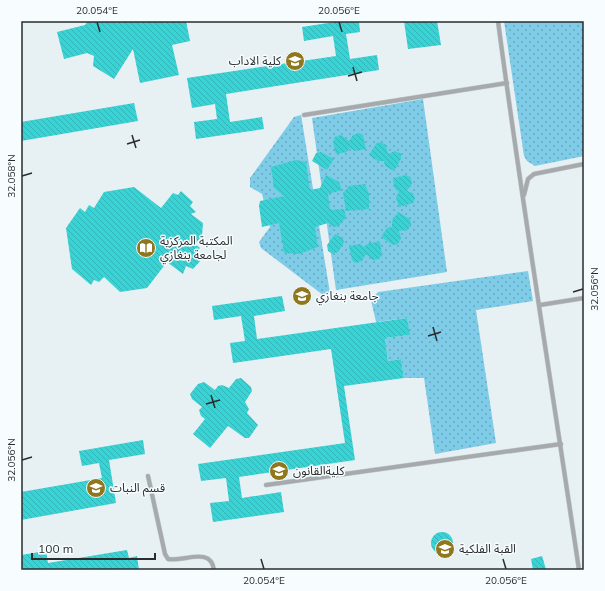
<svg xmlns="http://www.w3.org/2000/svg" width="605" height="591" font-family="Mulish,'Noto Sans Arabic',sans-serif">
<defs>
<pattern id="garden-dots" width="8" height="8" patternUnits="userSpaceOnUse"><rect width="8" height="8" fill="#7fcce8"/><path d="M2 2h.1M6 6h.1" fill="none" stroke="#68a6bc" stroke-width="1.8" stroke-linecap="round"/></pattern>
<pattern id="building-back-hatch" width="6" height="6" patternUnits="userSpaceOnUse"><rect width="6" height="6" fill="#39d3d5"/><path d="M-1 5l2 2M0 0l6 6M5-1l2 2" fill="none" stroke="#32b5b7"/></pattern>
</defs>
<rect width="100%" height="100%" fill="#e7f0f3"/>
<g fill="url(#garden-dots)">
<polygon points="504,21 584,21 584,156 535,166 527,161 524,156"/>
<polygon points="423,99 447,272 336,290 312,118"/>
<polygon points="301,115 330,293 323,295 261,248 259,242 270,227 262,194 250,187 250,178 294,117"/>
<polygon points="528,271 533,301 476,310 496,443 435,454 424,378 404,378 401,359 388,361 385,338 409,335 407,318 376,322 371,300 378,292"/>
</g>
<g fill="url(#building-back-hatch)">
<polygon points="88,21 186,21 190,41 172,45 179,75 140,83 133,49 114,79 93,66 94,56 87,53 64,59 57,32 85,25"/>
<polygon points="341,21 359,21 360,32 346,34 350,59 377,55 379,70 226,94 230,122 262,117 264,129 196,139 194,122 217,119 215,104 192,108 187,78 336,56 333,36 304,41 302,27"/>
<polygon points="404,21 437,21 441,45 408,49"/>
<polygon points="134,103 138,121 21,141 21,122"/>
<polygon points="359,133 363,135 366,149 355,151 350,148 347,152 336,154 333,142 335,137 341,135 349,141 353,135"/>
<polygon points="380,142 386,145 388,154 395,151 401,154 401,159 394,171 385,166 384,161 378,161 369,155 376,144"/>
<polygon points="321,152 334,159 327,170 312,161 316,153"/>
<polygon points="296,160 306,162 310,190 320,188 326,175 339,182 342,190 328,194 330,210 344,209 346,217 339,226 334,227 328,223 315,227 318,247 299,254 284,253 279,223 262,227 259,206 260,201 284,196 274,188 271,167"/>
<polygon points="406,175 410,177 412,183 407,191 413,193 415,199 413,203 399,207 396,197 399,192 395,189 393,180 394,178"/>
<polygon points="365,184 369,194 369,209 346,211 343,193 349,186"/>
<polygon points="134,187 161,208 173,193 178,195 181,191 193,202 190,206 196,212 191,214 203,223 202,236 195,244 200,248 194,255 201,260 193,269 186,266 183,274 167,262 147,288 120,292 104,277 99,282 94,280 91,285 72,269 66,228 80,208 85,212 89,205 94,208 104,192"/>
<polygon points="398,212 410,219 411,224 408,230 399,231 401,238 398,244 393,245 381,237 387,228 392,227 392,221"/>
<polygon points="335,234 343,239 344,243 338,252 333,254 328,251 327,245"/>
<polygon points="380,242 382,255 379,259 373,260 366,254 362,261 355,263 352,260 349,246 360,244 364,247 369,243"/>
<polygon points="282,296 285,311 254,316 257,339 407,318 410,335 385,338 388,361 401,359 404,378 344,386 355,460 239,477 242,498 281,492 284,512 213,522 210,503 229,501 226,478 201,481 198,464 345,443 331,349 233,363 230,343 245,341 241,316 214,320 212,306"/>
<polygon points="241,378 251,387 252,391 245,402 249,409 247,413 258,425 249,438 245,438 228,426 210,448 193,434 205,419 201,416 199,410 202,407 192,399 190,394 198,384 204,382 215,390 218,386 222,385 229,388 236,379"/>
<polygon points="143,440 145,454 109,460 116,503 21,520 21,492 102,478 99,463 82,466 79,451"/>
<circle cx="442" cy="543" r="11"/>
<polygon points="127,550 129,558 137,556 139,570 21,570 21,555 46,551 48,563"/>
<polygon points="542,556 546,569 533,570 531,559"/>
</g>
<g fill="none" stroke-linecap="round" stroke-linejoin="round">
<defs>
<g id="lane">
<path d="M498 21C522 204 552 387 579 570"/>
<polyline points="304,115 507,83"/>
<polyline points="524,195 528,179 534,174 584,164"/>
<polyline points="540,305 584,298"/>
<path d="M148 476 165 554 168 559C184 562 211 546 214 570"/>
<polyline points="266,485 561,444"/>
</g>
</defs>
<use href="#lane" stroke="#c5cdd0" stroke-width="5"/>
<use href="#lane" stroke="#a7aaac" stroke-width="4"/>
</g>
<path fill="none" stroke="#2a2d2e" stroke-width="1.5" d="M97 22 100 32M339 22 342 32M353 67 357 81M348 76 362 72M132 135 136 148M127 144 140 140M22 176 32 173M573 292 583 289M433 327 437 341M428 336 441 332M211 395 215 408M206 404 220 400M22 460 32 457M261 559 264 569M503 559 506 569"/>
<defs>
<symbol id="university-disc" viewBox="-11 -11 22 22"><circle r="9.5" fill="#8f771d" stroke="#f7fcfe"/><path d="M0-5L7-2L0 1L-7-2ZM-4 1L0 2.5L4 1V4Q0 6-4 4Z" fill="#fff"/></symbol>
<symbol id="library-disc" viewBox="-11 -11 22 22"><circle r="9.5" fill="#8f771d" stroke="#f7fcfe"/><path d="M-6-4Q-3-5.5-.7-3.5V5Q-3 3-6 4ZM6-4Q3-5.5 .7-3.5V5Q3 3 6 4Z" fill="#fff"/></symbol>
</defs>
<g fill-rule="evenodd">
<use href="#university-disc" x="284" y="50" width="22" height="22"/>
<use href="#library-disc" x="135" y="237" width="22" height="22"/>
<use href="#university-disc" x="291" y="285" width="22" height="22"/>
<use href="#university-disc" x="268" y="460" width="22" height="22"/>
<use href="#university-disc" x="85" y="477" width="22" height="22"/>
<use href="#university-disc" x="434" y="538" width="22" height="22"/>
</g>
<g text-anchor="middle" stroke-width="3" stroke-linejoin="round" paint-order="stroke">
<g font-size="12" fill="#2a2d2e" stroke="#f7fcfe" text-anchor="start">
<text x="281" y="65" text-anchor="end">كلية الاداب</text>
<text x="160" y="245">المكتبة المركزية<tspan x="160" dy="14">لجامعة بنغازي</tspan></text>
<text x="316" y="300">جامعة بنغازي</text>
<text x="293" y="475">كليةالقانون</text>
<text x="110" y="492">قسم النبات</text>
<text x="459" y="553">القبة الفلكية</text>
</g>
</g>
<rect width="605" height="591" fill="none" stroke="#f7fcfe" stroke-width="44"/>
<path d="M32 553v6h123v-6" fill="none" stroke="#2a2d2e" stroke-width="2"/>
<text x="38" y="553" font-size="12" fill="#2a2d2e" stroke="#f7fcfe" stroke-width="3" paint-order="stroke">100 m</text>
<rect x="22" y="22" width="561" height="547" fill="none" stroke="#2a2d2e" stroke-width="1.5"/>
<g font-size="10" text-anchor="middle" fill="#2a2d2e">
<text x="97" y="14">20.054°E</text>
<text x="339" y="14">20.056°E</text>
<text transform="translate(11 176) rotate(-90)" y="4">32.058°N</text>
<text transform="translate(594 289) rotate(-90)" y="4">32.056°N</text>
<text transform="translate(11 460) rotate(-90)" y="4">32.056°N</text>
<text x="264" y="584">20.054°E</text>
<text x="506" y="584">20.056°E</text>
</g>
</svg>
